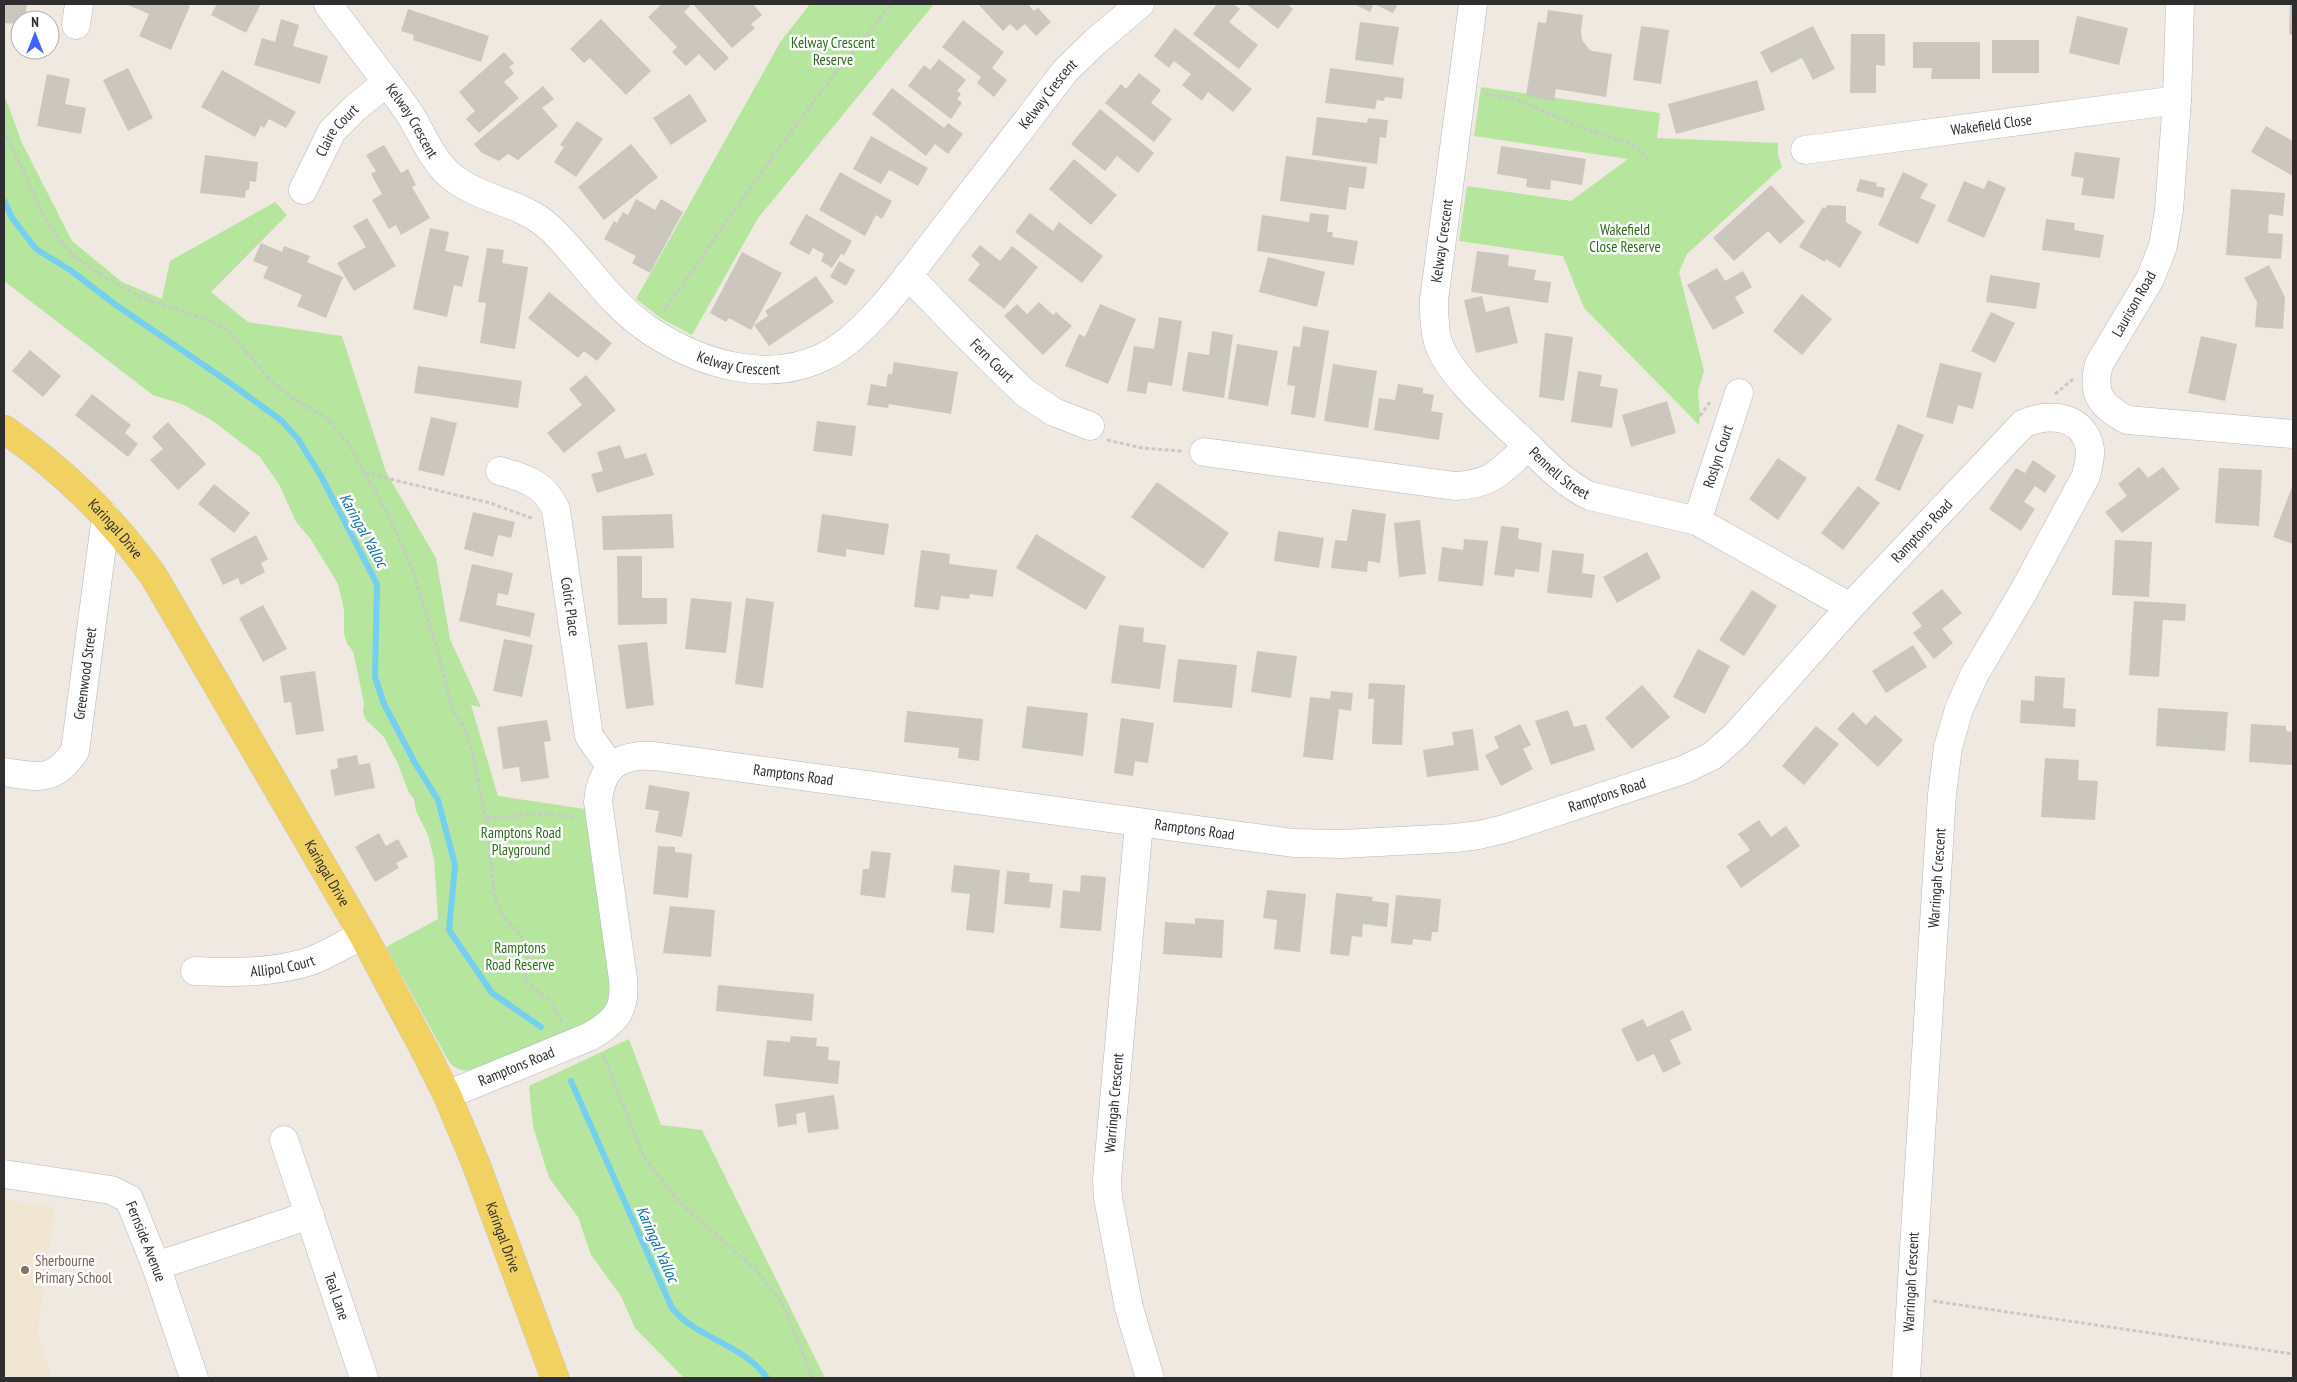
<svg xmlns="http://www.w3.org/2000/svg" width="2297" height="1382" font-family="'PT Sans Narrow',sans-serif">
<rect width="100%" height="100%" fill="#efe9e1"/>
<polygon fill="#f0e6d1" points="4,1200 55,1207 37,1334 52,1378 4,1378"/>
<g fill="#b6e59e">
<polygon points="810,4 934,4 758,218 692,335 662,319 636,299 781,41"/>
<polygon points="1481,87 1660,113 1657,138 1778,143 1778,155 1782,167 1687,254 1679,272 1704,371 1698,391 1700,416 1699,425 1584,308 1563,256 1459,241 1467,186 1571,201 1628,159 1474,136"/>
<path d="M4 94 22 143 72 241 122 282 162 299 170 261 275 202 287 215 211 292 248 322 342 336 386 472 436 558 450 639 481 707 471 705 498 796 592 810 616 986 603 1019 475 1069C463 1072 455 1070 448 1060L386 947 438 919 434 859 428 835 416 811 414 799 409 793 398 764 384 737 366 720 363 712 364 703 353 651 347 644 344 633V610L338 584 310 538 296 522 280 486 260 457 213 421 182 404 153 395 4 281Z"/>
<polygon points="629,1039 661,1125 702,1130 825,1378 684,1378 635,1328 621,1296 591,1255 578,1217 549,1178 533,1126 529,1086"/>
</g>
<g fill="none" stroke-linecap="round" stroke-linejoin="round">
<g stroke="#75cff0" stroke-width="6">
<polyline points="4,201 12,218 36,249 70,270 116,305 230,383 282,421 298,439 321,476 377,584 375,677 384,704 415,763 438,800 455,865 449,930 492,993 541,1027"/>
<path d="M571 1081 672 1308C697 1339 745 1345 767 1378"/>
</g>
</g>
<g fill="#cbc7bf">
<polygon points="4,4 27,4 25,20 20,20 20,24 4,23"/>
<polygon points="129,4 185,4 190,6 171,50 139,36 149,14 128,5"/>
<polygon points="217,4 261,4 246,33 211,15"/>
<polygon points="662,4 687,4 690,6 684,12 729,58 715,71 699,54 686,66 672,52 677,47 648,17"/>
<polygon points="693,4 753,4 762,15 751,24 755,28 732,48"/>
<polygon points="978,4 1028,4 1034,11 1038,8 1051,22 1036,36 1025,24 1017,31 1010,24 1003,31"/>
<polygon points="1217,4 1233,4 1240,9 1229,22 1258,45 1239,69 1193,34"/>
<polygon points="1246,4 1287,4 1293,9 1278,29"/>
<polygon points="1354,4 1398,4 1393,13 1374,4 1370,12"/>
<polygon points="2290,4 2293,4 2293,35 2289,34"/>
<polygon points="408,9 489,36 481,62 413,40 414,35 401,31"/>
<polygon points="1548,10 1583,15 1581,31 1582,40 1588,48 1592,51 1612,54 1606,97 1556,89 1554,101 1526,96 1538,22 1546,23"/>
<polygon points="2077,16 2128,28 2119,65 2069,53"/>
<polygon points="281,19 299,25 293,46 328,56 320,84 254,65 262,38 275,42"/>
<polygon points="601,19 651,71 626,95 590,58 584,63 570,49"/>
<polygon points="963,20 1004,52 992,68 1007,80 994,97 977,83 981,77 942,47"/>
<polygon points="1360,22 1399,27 1393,65 1355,60"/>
<polygon points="1641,26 1669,30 1661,84 1633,80"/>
<polygon points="1813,26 1835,69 1813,80 1802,58 1771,73 1760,52"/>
<polygon points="1175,28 1252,89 1233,112 1208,92 1202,101 1182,85 1191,74 1174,61 1169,68 1154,56"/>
<polygon points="1851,34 1885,34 1885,66 1876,65 1876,93 1850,93"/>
<rect x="1992" y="40" width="47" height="33"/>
<polygon points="1913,42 1980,42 1980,79 1931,79 1932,68 1913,68"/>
<polygon points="504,52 514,63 509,67 514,73 504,82 519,98 479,133 466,119 475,111 459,92"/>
<polygon points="939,59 966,80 957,91 961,94 957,99 962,103 951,119 908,86 924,65 930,70"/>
<polygon points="128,68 153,118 128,131 103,80"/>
<polygon points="1330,68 1404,78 1402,99 1385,97 1384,101 1377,100 1375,109 1325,103"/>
<polygon points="222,70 296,112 286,128 269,119 264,128 261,126 255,137 201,107"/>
<polygon points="1139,73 1161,90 1151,103 1172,119 1154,142 1105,103 1121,84 1126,89"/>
<polygon points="47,74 70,79 65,104 86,108 81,134 37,126"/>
<polygon points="1757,80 1765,110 1676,134 1668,104"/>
<polygon points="543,86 554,99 542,108 558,126 518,160 508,154 499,161 482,153 474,144"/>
<polygon points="892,88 944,128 948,123 963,134 948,154 935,144 926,156 872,114"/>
<polygon points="690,94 707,121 671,145 653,118"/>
<polygon points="1100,109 1154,153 1138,173 1117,156 1105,171 1071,144"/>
<polygon points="1317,117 1367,123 1368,118 1388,120 1386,138 1380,137 1377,164 1312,155"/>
<polygon points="577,121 603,139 576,177 554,162 564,147 560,145"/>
<polygon points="2266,126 2293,141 2293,176 2251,152"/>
<polygon points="871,136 928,168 918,186 889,170 881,184 853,169"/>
<polygon points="631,144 658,177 604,220 578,187"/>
<polygon points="384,145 401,173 408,169 416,185 412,187 430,218 401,235 396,225 389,229 372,200 382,194 371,174 376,171 366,155"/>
<polygon points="1501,146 1586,159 1582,185 1551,180 1550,190 1526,187 1527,179 1497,174"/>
<polygon points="2075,152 2120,158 2114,199 2081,195 2084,178 2071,176"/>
<polygon points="205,155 258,162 256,182 250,181 249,190 246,190 245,198 200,193"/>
<polygon points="1286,156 1367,167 1364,189 1349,187 1346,210 1280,201"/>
<polygon points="1074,159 1117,195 1091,225 1049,189"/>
<polygon points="840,172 892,201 882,219 876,215 865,236 819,210"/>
<polygon points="1903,172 1928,184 1920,198 1936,205 1918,244 1878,225"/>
<polygon points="1860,179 1877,183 1876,186 1885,188 1883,198 1856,191"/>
<polygon points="1988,180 2006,188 1984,238 1947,221 1964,181 1984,189"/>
<polygon points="1771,185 1805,222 1780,244 1768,231 1734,261 1713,238"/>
<polygon points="2231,189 2285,193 2283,216 2269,214 2268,233 2283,234 2281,259 2226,255"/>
<polygon points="636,199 655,210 661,199 683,212 650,273 632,263 636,256 604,239 614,221 617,223 623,212 628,215"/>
<polygon points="1827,205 1846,206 1846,222 1862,232 1840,268 1826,259 1825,262 1799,247 1823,207 1825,209"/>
<polygon points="1030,213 1053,231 1059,222 1103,256 1082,283 1015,232"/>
<polygon points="1310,213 1329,215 1327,232 1333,232 1332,237 1358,241 1354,265 1257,251 1262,215 1309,222"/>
<polygon points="806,214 852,241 844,255 841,254 832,268 821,261 824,254 813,248 809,255 789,244"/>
<polygon points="367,218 396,266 354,291 337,263 366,247 353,226"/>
<polygon points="2046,219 2075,223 2074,230 2104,235 2100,258 2042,250"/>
<polygon points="430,228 449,232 445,251 469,256 462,287 454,285 447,317 413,309"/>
<polygon points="261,243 282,252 284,246 310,256 307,262 343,277 326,318 297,306 302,295 263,278 268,267 253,261"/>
<polygon points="980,245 1000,261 1012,246 1038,267 1004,309 968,280 980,264 971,256"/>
<polygon points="487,248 504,250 502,263 528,267 515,349 480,343 486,303 478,302"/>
<polygon points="1477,251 1509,255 1508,266 1536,270 1534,280 1551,282 1548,303 1471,292"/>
<polygon points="742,252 782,273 751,330 729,318 726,322 710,313"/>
<polygon points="1268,257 1325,272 1317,307 1259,292"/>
<polygon points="839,261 855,270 846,286 830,277"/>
<polygon points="2269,265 2285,297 2283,329 2255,327 2257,302 2244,278"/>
<polygon points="1717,268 1725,281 1743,271 1752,287 1735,297 1744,313 1713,330 1687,285"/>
<polygon points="1990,275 2040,283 2036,309 1986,302"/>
<polygon points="816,276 834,302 769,346 754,325 768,316 765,311"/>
<polygon points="549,292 612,343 597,361 584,351 578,358 528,318"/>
<polygon points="1802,294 1832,319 1802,355 1773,331"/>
<polygon points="1482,296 1486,312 1509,306 1518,343 1476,353 1464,300"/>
<polygon points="1039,302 1053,315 1056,312 1072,326 1043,355 1004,316 1017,304 1027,314"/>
<polygon points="1100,304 1136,319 1108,384 1065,366 1079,334 1085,337"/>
<polygon points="1991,312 2015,323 1995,363 1971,351"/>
<polygon points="1159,317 1182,321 1172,386 1148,382 1146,394 1127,391 1134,346 1154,349"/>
<polygon points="1303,326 1329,331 1315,418 1291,414 1295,386 1287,385 1293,346 1300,347"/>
<polygon points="1212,331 1233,335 1224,398 1182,391 1188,352 1209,355"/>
<polygon points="1545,333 1573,337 1564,401 1539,397"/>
<polygon points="2201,336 2237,344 2225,401 2188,393"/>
<polygon points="1237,344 1278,351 1268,406 1228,399"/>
<polygon points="30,350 61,376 43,397 12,371"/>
<polygon points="894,362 958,372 951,414 889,404 888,408 867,405 871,384 886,387 888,374 892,374"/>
<polygon points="1940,363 1982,373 1973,409 1958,405 1953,424 1926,417"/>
<polygon points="1333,364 1377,371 1368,428 1324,421"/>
<polygon points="418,366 522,381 518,408 414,393"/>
<polygon points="1578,371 1602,375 1600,386 1618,389 1612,428 1571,422"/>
<polygon points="586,375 616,410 564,453 547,433 582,405 569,389"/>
<polygon points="1398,384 1423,388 1423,393 1434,395 1431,411 1443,413 1439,440 1374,430 1379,398 1395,400"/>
<polygon points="92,394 131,425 125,433 138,444 128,457 75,415"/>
<polygon points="1667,401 1676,433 1631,447 1622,415"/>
<polygon points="431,417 457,423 444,476 418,470"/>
<polygon points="817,421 856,426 852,456 813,451"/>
<polygon points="168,422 206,464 178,490 150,460 163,449 152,437"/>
<polygon points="1898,424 1924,435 1900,491 1875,480"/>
<polygon points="620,445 625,459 646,453 654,475 597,493 591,474 603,471 597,452"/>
<polygon points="1778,458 1807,478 1778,520 1749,499"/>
<polygon points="2033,460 2056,476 2045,493 2035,486 2024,502 2035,509 2021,531 1989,509 2016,468 2025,473"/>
<polygon points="2139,467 2148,478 2163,467 2180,489 2122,533 2105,512 2127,496 2118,484"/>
<polygon points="2219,468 2262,470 2259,526 2215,523"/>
<polygon points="1157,482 1229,533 1203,569 1131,517"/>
<polygon points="214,484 250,513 234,533 198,504"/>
<polygon points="2293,484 2293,544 2273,537"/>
<polygon points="1858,486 1880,503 1843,550 1821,533"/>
<polygon points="1352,509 1386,514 1380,563 1368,561 1367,572 1331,568 1335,540 1347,541"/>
<polygon points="473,512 515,522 511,538 498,535 493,557 464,549"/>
<polygon points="672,514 674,548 603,550 602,516"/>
<polygon points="822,514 889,524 884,555 846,549 846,557 817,552"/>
<polygon points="1420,520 1426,574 1399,577 1394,523"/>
<polygon points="1501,526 1519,528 1518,539 1542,543 1539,572 1515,569 1514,577 1494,575"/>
<polygon points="1278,531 1324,538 1319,568 1274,561"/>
<polygon points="1036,534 1106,577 1086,610 1016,568"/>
<polygon points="256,535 268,559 261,563 265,572 241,585 238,578 223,585 210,559"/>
<polygon points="1464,539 1488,541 1483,586 1438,581 1442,547 1463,550"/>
<polygon points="2115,540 2152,542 2149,597 2112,595"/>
<polygon points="921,550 950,554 949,564 997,570 993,597 970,594 969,599 941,596 939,610 914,607"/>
<polygon points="1552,550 1584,554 1582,573 1595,575 1592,598 1547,593"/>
<polygon points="1647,552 1661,578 1617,603 1603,577"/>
<polygon points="617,556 642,556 642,598 667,598 667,624 618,625"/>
<polygon points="472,564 513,573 508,595 498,593 496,605 535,613 530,637 459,621"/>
<polygon points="1942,589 1962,613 1942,629 1953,643 1934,659 1913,633 1922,626 1912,613"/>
<polygon points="1752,590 1777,606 1744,656 1719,640"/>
<polygon points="691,598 732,602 726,653 685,649"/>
<polygon points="746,598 774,602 763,688 735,684"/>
<polygon points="2134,601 2186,604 2185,621 2163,620 2159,677 2129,675"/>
<polygon points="263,605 287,649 263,662 239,618"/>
<polygon points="1119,625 1144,628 1143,642 1166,645 1160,689 1111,683"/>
<polygon points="504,639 533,645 522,697 493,691"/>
<polygon points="647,642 654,705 626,709 618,645"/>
<polygon points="1913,645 1927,667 1886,693 1872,671"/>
<polygon points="1698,649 1730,666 1705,714 1673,697"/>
<polygon points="1257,651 1297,656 1291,698 1251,692"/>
<polygon points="1178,659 1237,665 1232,708 1173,702"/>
<polygon points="315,671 324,731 296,735 291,702 284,703 280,676"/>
<polygon points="2035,676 2065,678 2063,708 2076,709 2075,727 2020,723 2021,700 2034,701"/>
<polygon points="1369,683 1405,685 1402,745 1372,744 1374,699 1368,699"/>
<polygon points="1642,685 1670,717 1632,749 1605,718"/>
<polygon points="1331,691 1353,693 1351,711 1339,709 1333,760 1303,757 1310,697 1330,699"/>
<polygon points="1027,706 1088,713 1083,756 1022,748"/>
<polygon points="2158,708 2228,712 2225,751 2156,746"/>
<polygon points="1568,710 1574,727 1586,724 1595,750 1551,765 1535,721"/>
<polygon points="907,711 983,719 979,761 958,758 959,748 904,742"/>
<polygon points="1853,712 1866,725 1875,715 1903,740 1878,767 1837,729"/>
<polygon points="1121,718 1154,723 1148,763 1135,761 1133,776 1114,773"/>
<polygon points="547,720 551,741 544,742 549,778 521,782 519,767 503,769 497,727"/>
<polygon points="1520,724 1531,745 1523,749 1533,769 1501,786 1485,755 1499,748 1494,737"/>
<polygon points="2251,724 2286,726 2286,731 2293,732 2293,765 2249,762"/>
<polygon points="1816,726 1839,744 1804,785 1782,766"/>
<polygon points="1473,729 1479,770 1427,777 1423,750 1454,745 1452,732"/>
<polygon points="357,755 359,765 370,763 375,788 335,796 330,770 338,768 337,759"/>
<polygon points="2045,758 2079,760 2078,780 2098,781 2095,820 2041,817"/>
<polygon points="649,785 690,792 682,837 655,832 659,811 645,809"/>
<polygon points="1759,820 1771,837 1786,826 1800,846 1741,888 1726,866 1750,850 1738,834"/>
<polygon points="379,833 386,846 398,839 408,857 396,863 399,868 375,882 355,847"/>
<polygon points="658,846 675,847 675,852 692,854 688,898 653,894"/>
<polygon points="871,851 891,853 885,898 860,895 863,869 869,869"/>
<polygon points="954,865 1000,870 994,933 966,930 970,894 951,892"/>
<polygon points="1007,871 1030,873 1029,882 1053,884 1050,908 1004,904"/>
<polygon points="1081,875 1106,877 1101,931 1060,928 1063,890 1080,892"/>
<polygon points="1267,890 1306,894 1300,952 1274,949 1277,920 1263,918"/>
<polygon points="1336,893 1373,897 1372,901 1389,903 1387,927 1363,924 1362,937 1352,936 1349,956 1330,954"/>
<polygon points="1396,895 1441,899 1438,932 1432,932 1431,941 1413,939 1412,945 1391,943"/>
<polygon points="670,906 715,910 711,957 663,953"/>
<polygon points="1195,918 1224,920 1222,958 1163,954 1165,922 1195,924"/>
<polygon points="718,985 814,994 812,1021 716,1011"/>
<polygon points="1683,1010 1692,1030 1670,1040 1681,1064 1663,1073 1654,1054 1637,1062 1621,1029 1643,1019 1647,1027"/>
<polygon points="791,1036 817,1038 816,1046 829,1047 828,1060 840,1061 838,1084 763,1076 767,1040 790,1042"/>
<polygon points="834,1095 839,1129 808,1133 805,1112 796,1114 797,1124 778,1127 775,1104"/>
</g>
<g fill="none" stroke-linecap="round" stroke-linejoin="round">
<defs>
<g id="minor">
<path id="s1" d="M328 4C353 39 380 72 405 107 421 129 430 159 451 176 481 201 522 201 551 229 586 263 610 305 652 332 701 364 767 384 823 357 867 337 916 265 946 226 986 174 1026 122 1066 70L1095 42 1140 4"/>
<path d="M1473 4 1434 300C1434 314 1434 328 1438 342 1449 377 1501 420 1528 446"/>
<path d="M2180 4 2177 100 2169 210 2163 246 2150 279 2099 364C2091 394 2101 406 2127 420L2293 434"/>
<polyline points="76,25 79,4"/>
<path id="s2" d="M1805 150 2177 100"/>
<path id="s3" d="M303 190 332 131 355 108 386 83"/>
<path id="s4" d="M908 275 963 332 1024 392 1054 412 1090 426"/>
<path id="s5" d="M1204 452 1455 486C1493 484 1501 471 1528 446 1547 465 1565 484 1590 496L1697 521 1850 607"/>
<path id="s6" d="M500 471C526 478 545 484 556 510L589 736 611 767"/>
<path id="s7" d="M1697 521 1739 393"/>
<path id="s8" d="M4 772C38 777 54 783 75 751L106 516"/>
<polyline points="1139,823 1107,1179 1108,1198 1129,1308 1150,1378"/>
<path id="s9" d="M195 971C234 973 273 973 311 961 329 954 346 943 363 935"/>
<path id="s10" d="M447 1095 591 1036C617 1020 626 1010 623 979L598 802C601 766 619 754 654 756L1293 843 1342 844 1455 838 1479 835 1504 829 1683 770 1712 756 1736 735 1850 607 2023 424C2047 413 2080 414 2089 444 2092 454 2088 466 2086 476L2021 596 1974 675 1959 709 1948 747 1942 794 1906 1378"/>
<path id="s11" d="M284 1140 364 1378"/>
<path id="s12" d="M4 1174 111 1190 129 1199 156 1266 194 1378"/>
<polyline points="156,1266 310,1215"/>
</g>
<g id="major">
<path id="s13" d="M4 429C64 471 110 516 153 575L363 935 424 1049 447 1095 476 1164 555 1378"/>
</g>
</defs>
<use href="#minor" stroke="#b4b7c1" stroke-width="29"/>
<use href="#major" stroke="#c9c9c9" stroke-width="29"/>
<g stroke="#c9c9c9" stroke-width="3" stroke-dasharray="4 2.5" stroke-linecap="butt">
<polyline points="1485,94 1513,98 1588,130 1626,142 1640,150 1649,160"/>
<polyline points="4,130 43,214 58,238 72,254 96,272 133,293 151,301 209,320 228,330 270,380 291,397 328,419 348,443 391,520 412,568 442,666 451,707 466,731 472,752 487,825 495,899 503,916 519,933 526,945 528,958 525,972 527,983 552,1002 562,1023"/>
<path d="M663 312C737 207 809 101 892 4"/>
<polyline points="2055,394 2073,379"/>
<polyline points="1700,416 1710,402"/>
<polyline points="1107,440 1142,448 1182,451"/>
<polyline points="365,473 490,503 534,519"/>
<polyline points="486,818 538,814 578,817"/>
<polyline points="603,1055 644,1157 678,1201 755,1269 781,1301 813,1378"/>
<polyline points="1933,1301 2293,1354"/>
</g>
<use href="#minor" stroke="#fff" stroke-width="28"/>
<use href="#major" stroke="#f2d163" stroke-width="28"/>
</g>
<circle fill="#8d6e63" stroke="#fff" stroke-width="2" cx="25" cy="1270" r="5"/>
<g text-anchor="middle" stroke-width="5" stroke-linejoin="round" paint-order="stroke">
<g font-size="15" fill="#2c6e1b" stroke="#fff">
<text x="833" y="48">Kelway Crescent<tspan x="833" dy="17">Reserve</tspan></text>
<text x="1625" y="235">Wakefield<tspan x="1625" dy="17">Close Reserve</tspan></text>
<text x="521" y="838">Ramptons Road<tspan x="521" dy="17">Playground</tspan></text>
<text x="520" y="953">Ramptons<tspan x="520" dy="17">Road Reserve</tspan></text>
</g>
<g font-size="15" fill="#2e2e2e" stroke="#fff">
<text dy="5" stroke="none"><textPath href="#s1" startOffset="999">Kelway Crescent</textPath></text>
<text dy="5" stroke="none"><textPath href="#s1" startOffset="144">Kelway Crescent</textPath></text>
<text dy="5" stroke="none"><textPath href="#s2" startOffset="188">Wakefield Close</textPath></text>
<text dy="5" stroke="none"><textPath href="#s3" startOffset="69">Claire Court</textPath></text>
<text transform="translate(1442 241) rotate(-82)" y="5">Kelway Crescent</text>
<text transform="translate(2134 304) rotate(-60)" y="5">Laurison Road</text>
<text dy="5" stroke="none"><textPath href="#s1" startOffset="564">Kelway Crescent</textPath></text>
<text dy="5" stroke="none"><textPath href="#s4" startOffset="120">Fern Court</textPath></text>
<text dy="5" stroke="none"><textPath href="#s7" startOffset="68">Roslyn Court</textPath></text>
<text dy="5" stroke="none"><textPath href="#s5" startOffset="381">Pennell Street</textPath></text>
<text dy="5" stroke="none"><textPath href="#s13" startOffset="150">Karingal Drive</textPath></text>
<text dy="5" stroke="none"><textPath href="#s10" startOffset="1874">Ramptons Road</textPath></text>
<text dy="5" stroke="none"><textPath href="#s6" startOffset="169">Colric Place</textPath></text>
<text dy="5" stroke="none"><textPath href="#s8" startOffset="159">Greenwood Street</textPath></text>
<text dy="5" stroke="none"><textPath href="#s10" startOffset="629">Ramptons Road</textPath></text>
<text dy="5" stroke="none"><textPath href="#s10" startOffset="1454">Ramptons Road</textPath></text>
<text dy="5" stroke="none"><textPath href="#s10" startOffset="1034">Ramptons Road</textPath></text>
<text dy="5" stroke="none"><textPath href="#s13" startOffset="555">Karingal Drive</textPath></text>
<text transform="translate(1937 878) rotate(-86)" y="5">Warringah Crescent</text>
<text dy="5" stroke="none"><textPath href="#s9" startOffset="88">Allipol Court</textPath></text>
<text dy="5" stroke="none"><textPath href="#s10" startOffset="75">Ramptons Road</textPath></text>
<text transform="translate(1114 1103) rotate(-85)" y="5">Warringah Crescent</text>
<text dy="5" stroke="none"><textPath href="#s13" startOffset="960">Karingal Drive</textPath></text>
<text dy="5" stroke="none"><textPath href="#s12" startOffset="174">Fernside Avenue</textPath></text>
<text transform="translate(1911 1282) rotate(-87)" y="5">Warringah Crescent</text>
<text dy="5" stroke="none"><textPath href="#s11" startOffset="165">Teal Lane</textPath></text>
</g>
<g font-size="15" fill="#785e54" stroke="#fff" text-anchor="start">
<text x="35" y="1266">Sherbourne<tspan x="35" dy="17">Primary School</tspan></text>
</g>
<g font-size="16" font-style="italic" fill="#0d6fa3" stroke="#fff">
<text transform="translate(364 530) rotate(61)" y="6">Karingal Yalloc</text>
<text transform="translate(658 1244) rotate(66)" y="6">Karingal Yalloc</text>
</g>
</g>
<rect width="2297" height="1382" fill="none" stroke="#2e2e2e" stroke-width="10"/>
<g transform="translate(35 35)"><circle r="24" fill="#ffffff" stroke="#ababab"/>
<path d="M0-4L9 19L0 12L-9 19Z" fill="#4264fb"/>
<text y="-8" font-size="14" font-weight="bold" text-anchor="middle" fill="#2e2e2e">N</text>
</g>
</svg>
